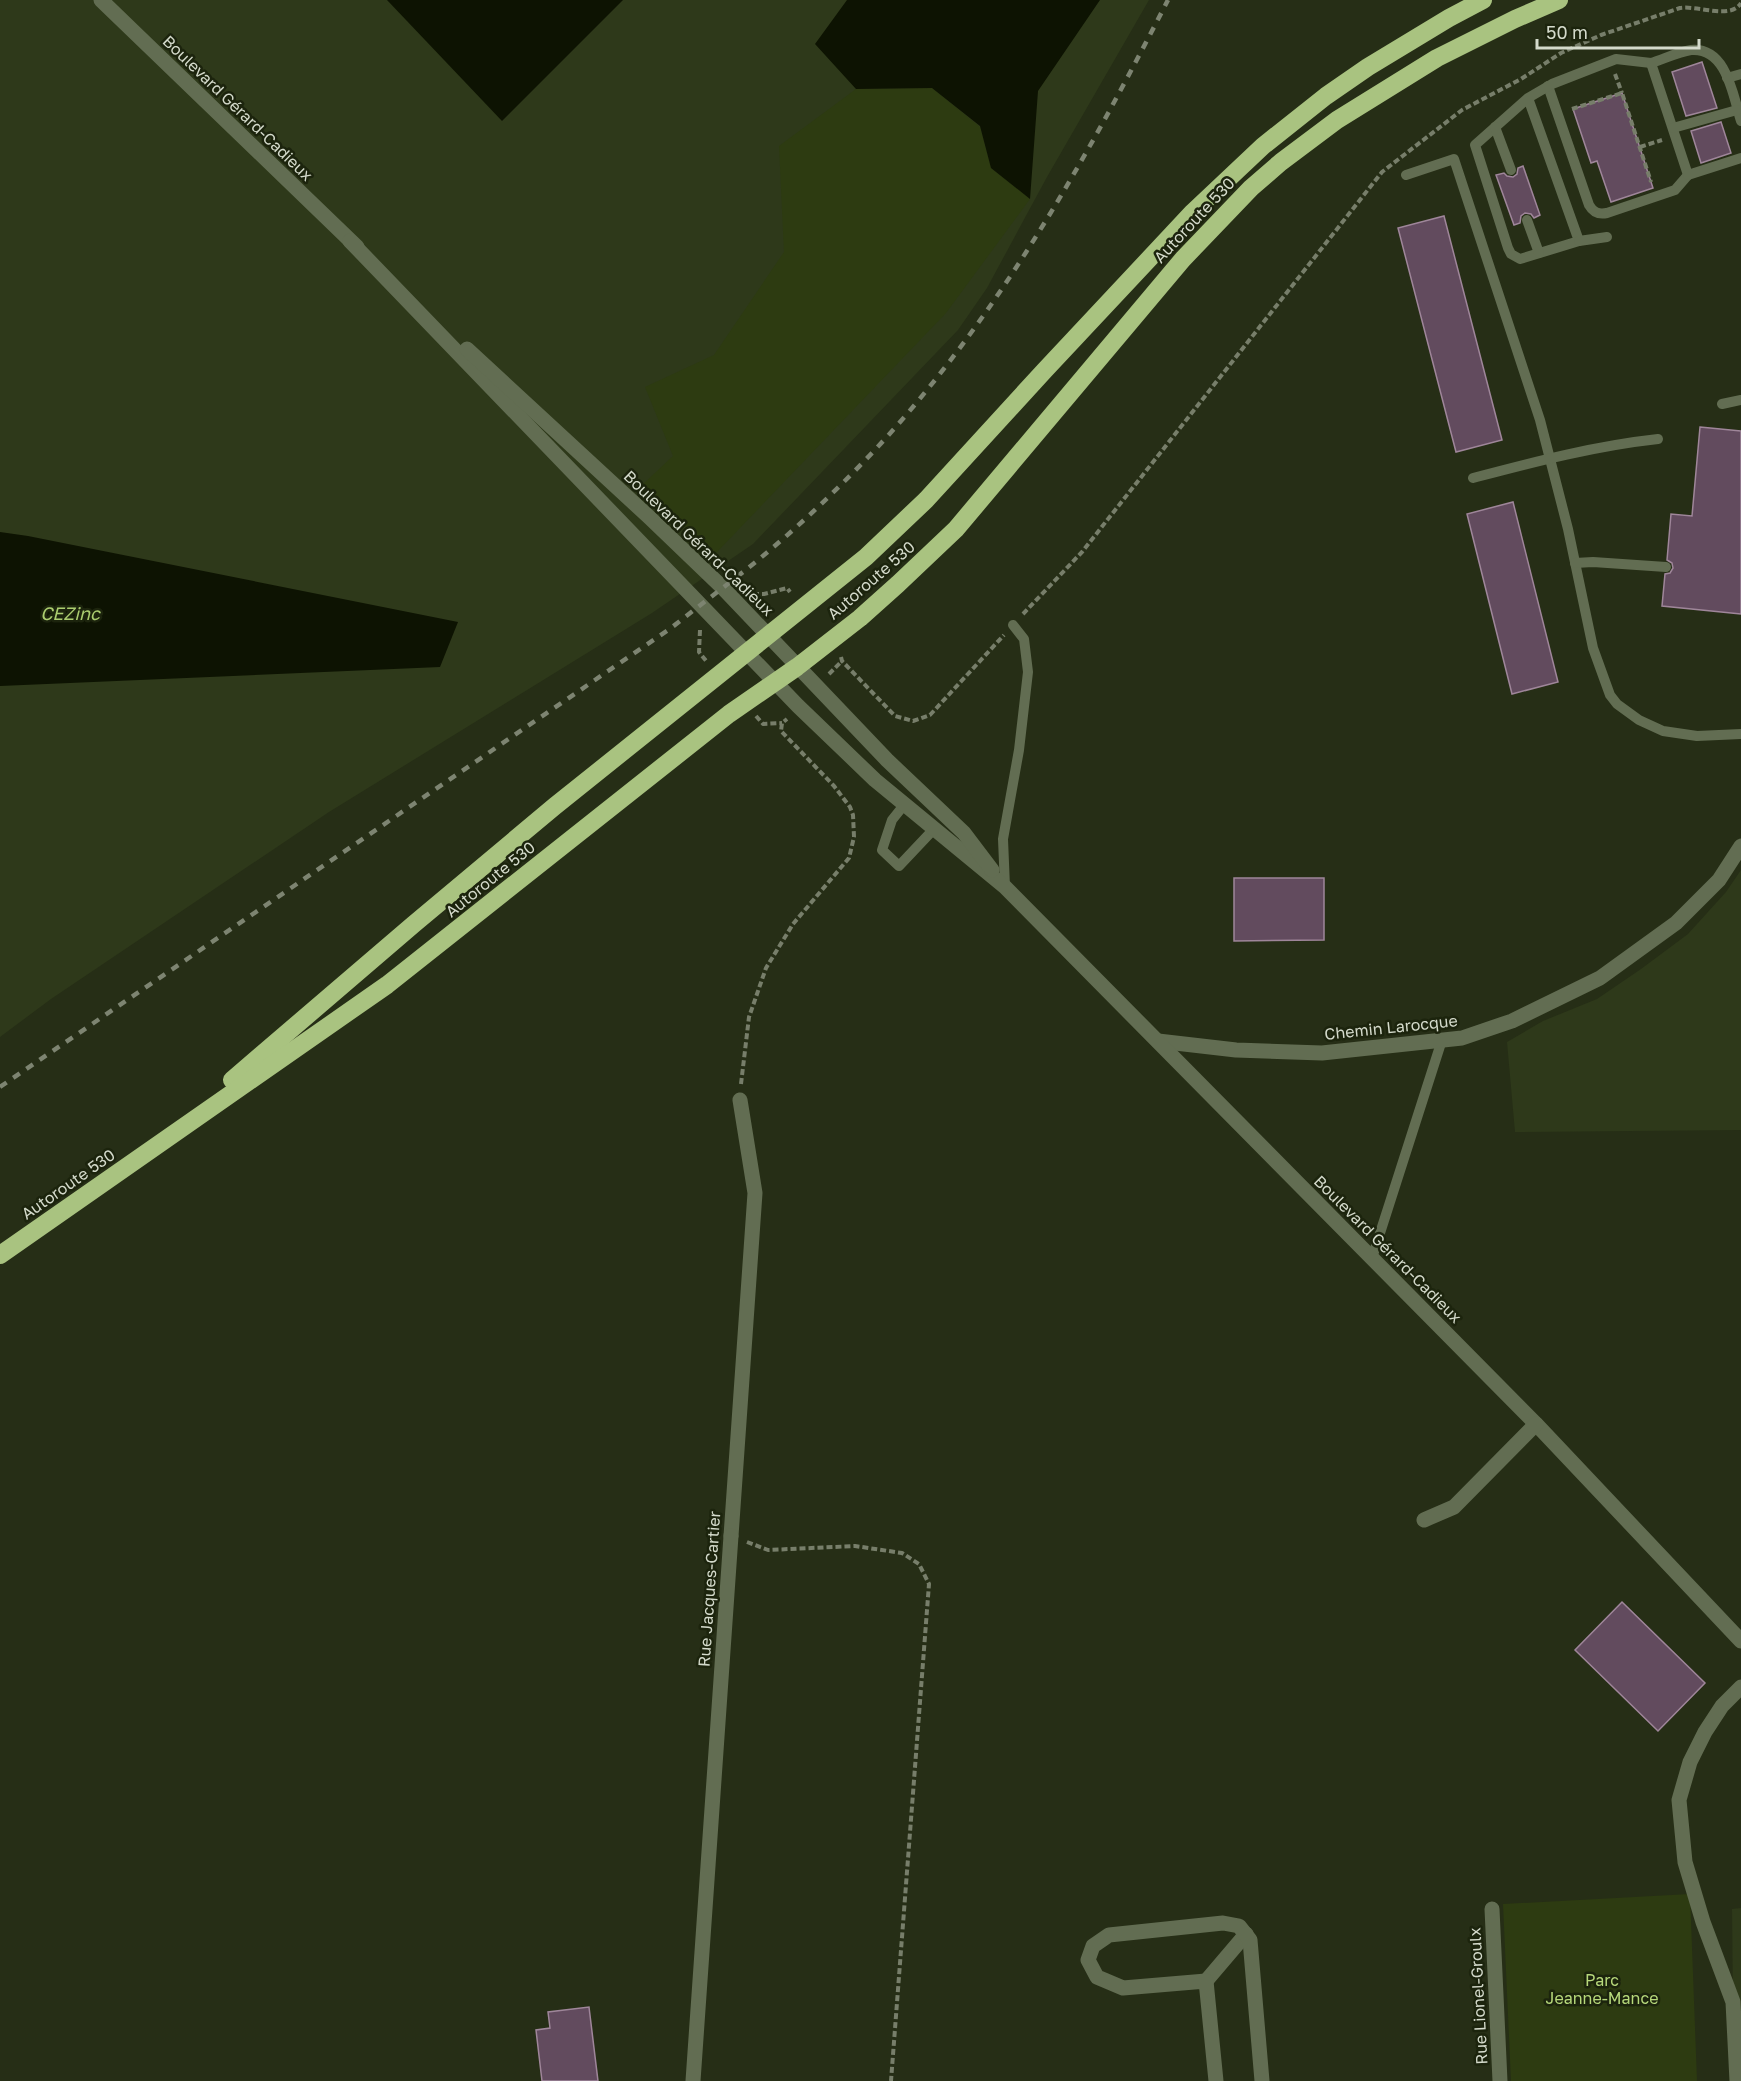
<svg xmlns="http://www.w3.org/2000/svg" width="1741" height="2081" font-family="'Golos Text',sans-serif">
<rect width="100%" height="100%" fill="#262e16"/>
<g fill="#2e391a">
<polygon points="0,0 1149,0 1047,177 987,288 958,330 753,544 652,613 329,812 51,999 0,1037"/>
<polygon points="1741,870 1741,1130 1515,1132 1507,1042 1543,1021 1597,999 1641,969 1688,934 1726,892"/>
<polygon points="1741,1908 1741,2081 1733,2002 1732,1909"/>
</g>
<g fill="#2d3b11">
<polygon points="932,88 980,127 991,168 1030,199 946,313 716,553 639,488 673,456 645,387 714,355 784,252 779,146 856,89"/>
<polygon points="1690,1894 1697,2081 1511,2081 1503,1904"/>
</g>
<g fill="#0d1302">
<polygon points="387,0 623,0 502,121"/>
<polygon points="847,0 1100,0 1038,91 1030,199 991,168 980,126 932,88 856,89 815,44"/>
<polygon points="0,532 28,536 458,622 440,667 0,686"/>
</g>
<g fill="#624b5e" stroke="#9f869a" stroke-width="1.5">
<polygon points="1702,62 1717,108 1686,116 1672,72"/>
<polygon points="1622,93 1653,188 1611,202 1597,161 1591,163 1573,109"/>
<polygon points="1721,122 1731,153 1701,163 1691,131"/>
<polygon points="1523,166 1540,215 1534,218 1531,214 1525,213 1521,216 1520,223 1514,225 1496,175 1504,173 1507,176 1513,177 1517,174 1518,168"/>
<polygon points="1444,216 1502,440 1456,452 1398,228"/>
<polygon points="1700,427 1741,431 1741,614 1662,606 1665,574 1670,573 1673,568 1672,563 1667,560 1671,514 1692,516"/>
<polygon points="1513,502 1558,682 1512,694 1467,514"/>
<polygon points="1234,878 1324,878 1324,940 1234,941"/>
<polygon points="1622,1602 1705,1683 1658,1731 1575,1650"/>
<polygon points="589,2007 598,2081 542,2081 536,2030 550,2028 548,2012"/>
</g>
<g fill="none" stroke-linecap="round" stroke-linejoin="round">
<g stroke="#777e6a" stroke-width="4" stroke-dasharray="6 3" stroke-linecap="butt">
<polyline points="1615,74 1622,93"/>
<polyline points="1572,109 1622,93 1651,182"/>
<polyline points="1640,147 1662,140"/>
<polyline points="753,594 764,594 787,588 790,592"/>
<path d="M1023 614 1082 552 1382 172 1462 110 1521 79 1561 53 1601 35 1680 8C1697 5 1731 20 1741 3"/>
<polyline points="700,630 699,652 707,662"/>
<polyline points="841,657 842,661 895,716 913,721 930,715 1004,635"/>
<polyline points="829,674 842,661"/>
<polyline points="756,716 763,724 782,723"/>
<polyline points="741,1084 749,1017 766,968 793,924 849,858 854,837 853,815 850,807 834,786 781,731 782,723 787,719"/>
<polyline points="747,1542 768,1550 855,1546 902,1553 919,1564 929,1584 891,2081"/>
</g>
<g stroke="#626d52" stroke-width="10">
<polyline points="1727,78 1741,74"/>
<path d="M1548 86 1589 205C1593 212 1598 215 1607 213L1675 190 1688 175"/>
<polyline points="1528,98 1475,145 1508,248 1511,254 1520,259 1579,241 1528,98 1552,84 1616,59 1651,63"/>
<path d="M1741 121C1733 96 1727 47 1691 50 1678 52 1664 59 1651 63L1688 175 1741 158"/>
<polyline points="1495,127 1511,170"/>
<polyline points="1673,128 1737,110"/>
<polyline points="1406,175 1454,159 1540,420 1568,529 1593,648 1610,695 1617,704 1639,720 1663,731 1697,736 1741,734"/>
<polyline points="1527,220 1539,253"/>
<polyline points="1579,241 1607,237"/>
<polyline points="1722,404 1741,400"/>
<path d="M1473 478C1534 462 1594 446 1658 439"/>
<polyline points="1575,563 1593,562 1666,567"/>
<polyline points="904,805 892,820 882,850 899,866 933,830"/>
<polyline points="1005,887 1003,839 1019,750 1028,672 1024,639 1013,625"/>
<polyline points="1372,1258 1442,1040"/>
</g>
<g stroke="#626d52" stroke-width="15">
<polyline points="1158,1041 1236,1050 1322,1053 1462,1038 1512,1021 1600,978 1676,923 1719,880 1741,846"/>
<polyline points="731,1536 755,1193 740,1100"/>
<polyline points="1492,1909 1500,2081"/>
<polyline points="1206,1981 1246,1934"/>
<polyline points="1216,2081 1206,1981 1123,1988 1097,1977 1088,1960 1093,1946 1109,1935 1223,1923 1239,1926 1250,1940 1262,2081"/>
<polyline points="1737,2081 1733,2002 1703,1922 1685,1862 1679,1800 1690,1762 1705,1732 1722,1706 1741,1687"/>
</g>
<g stroke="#626d52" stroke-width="15">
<polyline points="101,0 357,247"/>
<polyline points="350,241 798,706 875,780 1005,887 1536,1424 1741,1641"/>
<polyline points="467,349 649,517 722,587 887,760 964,833 992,870"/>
<polyline points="1424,1520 1454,1507 1536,1424"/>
<polyline points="693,2081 731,1536"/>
</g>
<g stroke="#a9c380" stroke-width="18">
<polyline points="232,1080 414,924 555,806 866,557 926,500 1045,370 1193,212 1263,146 1326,96 1368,67 1449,18 1483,0"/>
<polyline points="0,1255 387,985 729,714 797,667 860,618 898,584 956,529 1183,259 1251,188 1281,162 1337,120 1437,58 1515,19 1559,0"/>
</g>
<path stroke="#7d8471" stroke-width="4.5" stroke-dasharray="8 8" stroke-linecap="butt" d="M0 1087 671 628C695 609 719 591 743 572 789 536 833 494 873 452 998 318 1085 161 1168 0"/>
</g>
<g text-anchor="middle" stroke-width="5" stroke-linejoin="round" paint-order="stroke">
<g font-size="16" fill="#d4dacb" stroke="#1c240d">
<text transform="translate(238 108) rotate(44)" y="6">Boulevard Gérard-Cadieux</text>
<text transform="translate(1194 220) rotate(-47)" y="6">Autoroute 530</text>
<text transform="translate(699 543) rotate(44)" y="6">Boulevard Gérard-Cadieux</text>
<text transform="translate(871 580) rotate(-41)" y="6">Autoroute 530</text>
<text transform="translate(490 879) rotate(-39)" y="6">Autoroute 530</text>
<text transform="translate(1391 1027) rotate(-6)" y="6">Chemin Larocque</text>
<text transform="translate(68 1184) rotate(-35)" y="6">Autoroute 530</text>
<text transform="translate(1388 1249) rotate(45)" y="6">Boulevard Gérard-Cadieux</text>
<text transform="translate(709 1589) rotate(-86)" y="6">Rue Jacques-Cartier</text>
<text transform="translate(1478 1996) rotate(-93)" y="6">Rue Lionel-Groulx</text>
</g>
<g font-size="16" fill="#b7d97b" stroke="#1c240d">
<text x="1602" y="1986">Parc<tspan x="1602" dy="18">Jeanne-Mance</tspan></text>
</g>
<g font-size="18" font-style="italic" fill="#abcd6f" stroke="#1c240d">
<text x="70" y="620">CEZinc</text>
</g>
</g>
<path d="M1537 39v9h162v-9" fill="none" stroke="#d4dacb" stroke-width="3"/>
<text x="1546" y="39" font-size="18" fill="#d4dacb" stroke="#1c240d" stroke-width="4.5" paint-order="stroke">50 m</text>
</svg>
